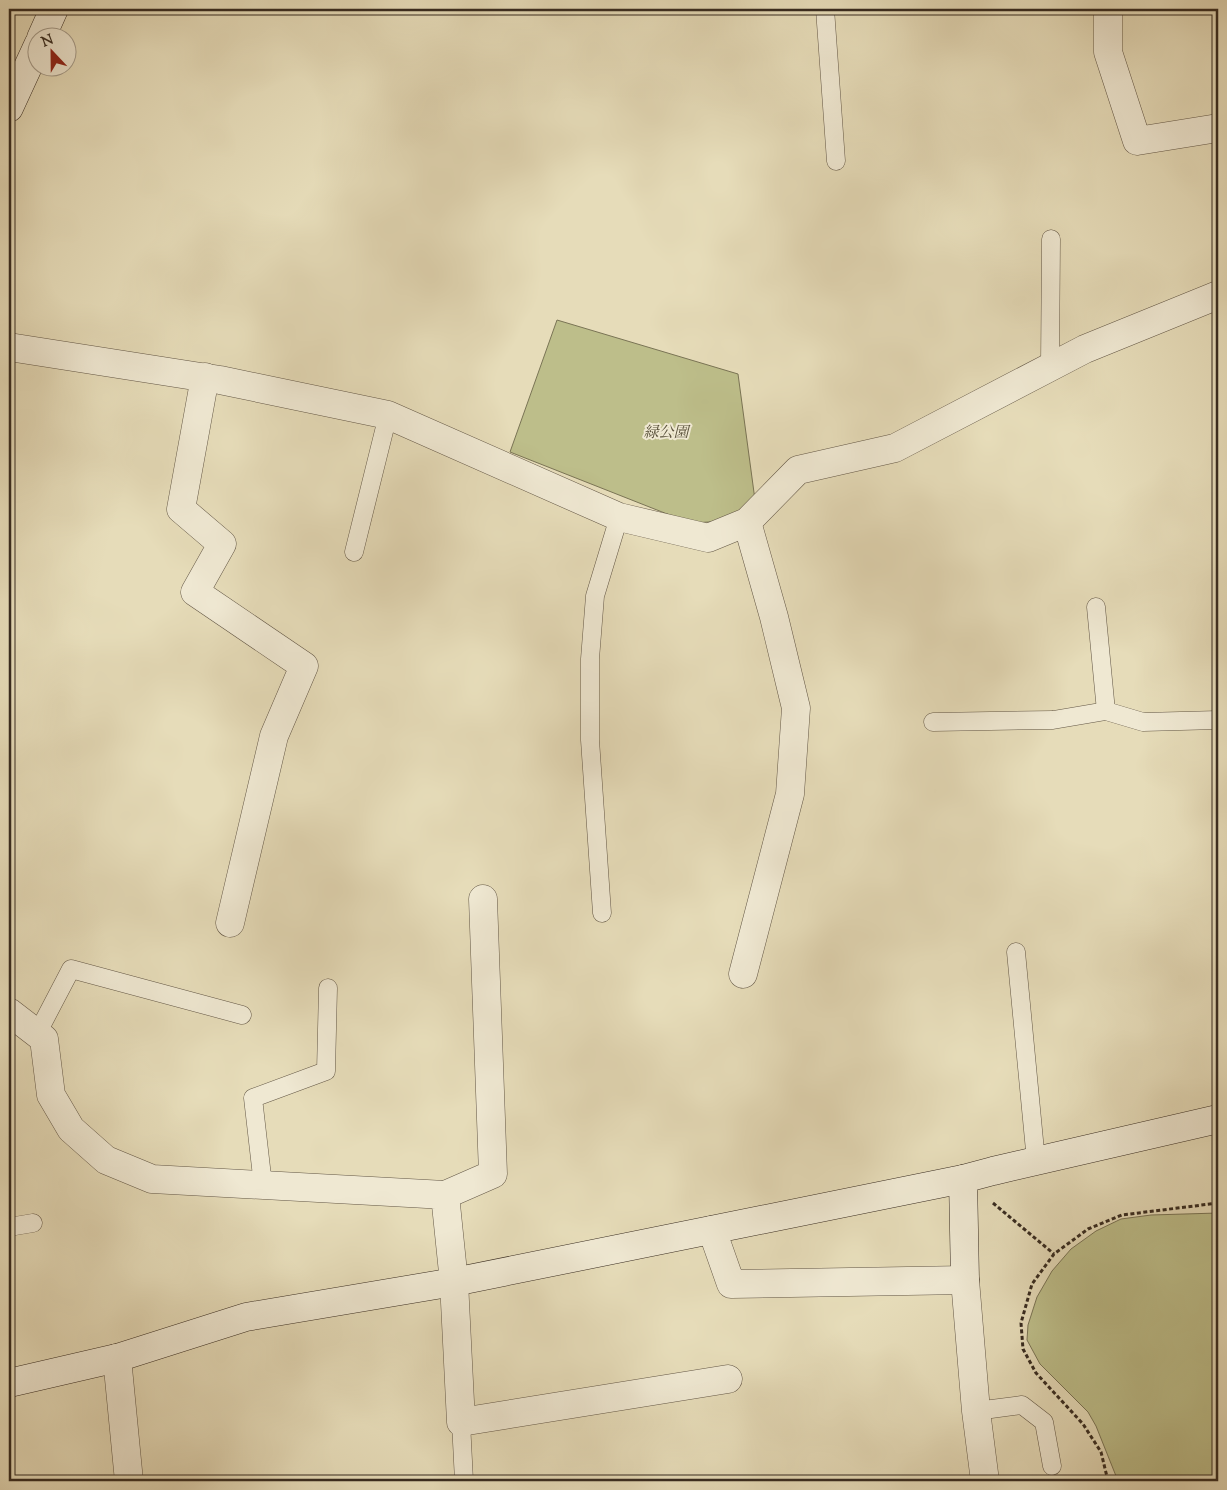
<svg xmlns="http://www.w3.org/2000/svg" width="1227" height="1490" font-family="'Sorts Mill Goudy','Noto Serif JP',serif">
<rect width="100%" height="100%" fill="#e6dcb9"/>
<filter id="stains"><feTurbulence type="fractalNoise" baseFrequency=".004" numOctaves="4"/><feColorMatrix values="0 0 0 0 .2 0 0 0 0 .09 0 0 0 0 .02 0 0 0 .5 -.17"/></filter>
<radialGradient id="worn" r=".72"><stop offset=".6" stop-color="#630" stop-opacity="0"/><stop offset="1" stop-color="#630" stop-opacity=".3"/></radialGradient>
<g fill="#bdbe8a" stroke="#7a7455">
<polygon points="557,320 738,374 755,500 728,521 690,523 510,452"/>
<polygon points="1218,1213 1218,1481 1118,1481 1096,1426 1088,1412 1040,1364 1027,1340 1028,1325 1037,1297 1052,1271 1071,1249 1096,1231 1121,1219 1151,1215"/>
</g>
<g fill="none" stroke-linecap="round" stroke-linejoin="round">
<defs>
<g id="lane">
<polyline points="825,9 836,161"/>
<polyline points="1050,368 1051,239"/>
<polyline points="354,552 388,415"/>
<polyline points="1096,607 1106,711 1143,722 1218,720"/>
<polyline points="933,722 1053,720 1106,711"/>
<polyline points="602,913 590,740 590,659 595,596 619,517"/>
<polyline points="1016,952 1036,1161"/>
<polyline points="37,1034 71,969 242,1015"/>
<polyline points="263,1185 253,1098 326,1071 328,988"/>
<polyline points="9,1227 33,1223"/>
<polyline points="976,1411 1022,1405 1044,1422 1052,1466"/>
<polyline points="461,1422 464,1481"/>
</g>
<g id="street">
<polyline points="1108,9 1108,52 1137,141 1218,128"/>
<polyline points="9,347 220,380 388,415 619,517 708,538 747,522 798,470 895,448 1085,349 1218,295"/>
<polyline points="205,377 181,509 222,544 195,592 304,666 274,736 230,923"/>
<polyline points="743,974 790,794 796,708 774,617 747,522"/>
<polyline points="9,1012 44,1039 51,1095 71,1129 106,1160 152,1179 445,1195 454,1282 461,1422 728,1379"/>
<polyline points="445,1195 493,1174 483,899"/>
<polyline points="712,1230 731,1284 965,1280 976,1411 985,1481"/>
<polyline points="117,1358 129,1481"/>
</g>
<g id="secondary">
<polyline points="41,38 54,9"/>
<polyline points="9,108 38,45"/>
<polyline points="965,1280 963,1179 993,1171 1218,1119"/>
<polyline points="9,1383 117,1358 246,1317 454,1282 963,1179"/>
</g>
</defs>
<use href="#lane" stroke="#635746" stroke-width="19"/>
<use href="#street" stroke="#635746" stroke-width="29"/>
<use href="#secondary" stroke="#372b20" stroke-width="29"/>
<g stroke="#372b20" stroke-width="3" stroke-dasharray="4 2.5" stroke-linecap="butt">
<polyline points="993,1203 1054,1254"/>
<polyline points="1108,1481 1101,1452 1083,1424 1036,1373 1023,1349 1021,1323 1032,1284 1054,1254 1088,1229 1122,1215 1218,1203"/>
</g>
<use href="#lane" stroke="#efe8d2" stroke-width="18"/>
<use href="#street" stroke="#efe8d2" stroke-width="28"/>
<use href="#secondary" stroke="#efe8d2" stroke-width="28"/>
</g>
<g text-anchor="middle" stroke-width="4" stroke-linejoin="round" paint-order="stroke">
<g font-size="15" font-style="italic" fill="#58503a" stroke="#efe8d2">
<text x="666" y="437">緑公園</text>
</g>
</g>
<rect width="1227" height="1490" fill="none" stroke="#e6dcb9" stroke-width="30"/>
<rect x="10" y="10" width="1207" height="1470" fill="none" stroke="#372b20" stroke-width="2.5"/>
<rect x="15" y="15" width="1197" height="1460" fill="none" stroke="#372b20"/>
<g transform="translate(52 52) rotate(338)"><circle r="24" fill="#efe8d2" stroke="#a59c8b"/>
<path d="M0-4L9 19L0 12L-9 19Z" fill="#8f2418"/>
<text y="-8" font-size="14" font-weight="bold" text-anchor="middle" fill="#372b20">N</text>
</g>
<rect width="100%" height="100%" filter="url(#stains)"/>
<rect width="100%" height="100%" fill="url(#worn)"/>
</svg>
